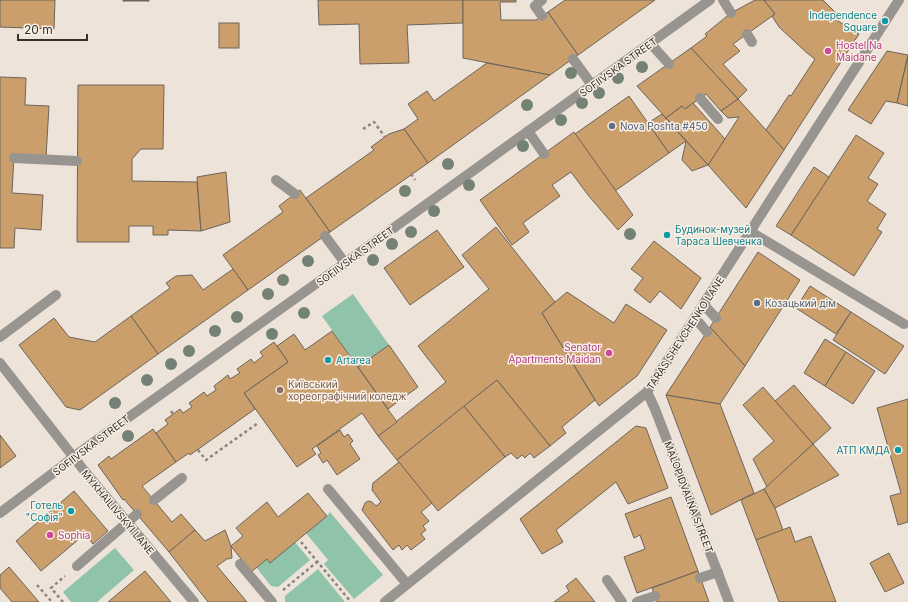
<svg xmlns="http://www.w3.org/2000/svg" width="908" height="602" font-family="Inter,sans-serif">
<rect width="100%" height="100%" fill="#ede3d9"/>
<g fill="#8fc4ab">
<polygon points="353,294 389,345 358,367 322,316"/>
<polygon points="330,512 383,575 354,599 324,564 328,560 306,533 327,516"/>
<polygon points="295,542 310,560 278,587 271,586 256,567 267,559 270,563"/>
<polygon points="115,548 134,570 97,602 71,602 63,592"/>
<polygon points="318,569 345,602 285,602 285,596"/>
</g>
<g fill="#cb9f6b" stroke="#6c645b">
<polygon points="0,0 55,0 54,29 0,27"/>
<rect x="123" y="0" width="26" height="1"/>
<polygon points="318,0 463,0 463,23 407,25 409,63 360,64 359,24 319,25"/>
<polygon points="463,0 516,0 516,2 500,2 501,20 536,20 548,12 578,55 550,75 463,58"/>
<polygon points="565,0 655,0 578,55 548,12"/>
<polygon points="755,0 764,0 775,14 733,44 740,51 723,64 747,90 738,99 691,48 707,36 705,34 731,13"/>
<polygon points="764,0 823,0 841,18 838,21 859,34 784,150 766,130 789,95 791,96 815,59 807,53 779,27 772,16 775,14"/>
<rect x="219" y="23" width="20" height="25"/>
<polygon points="691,48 738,99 721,111 706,94 685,109 682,106 666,118 637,86"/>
<polygon points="887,51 908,55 897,103 886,101 871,124 848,110"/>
<polygon points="908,56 908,106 897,103"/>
<polygon points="487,63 550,75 428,163 404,129 418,119 408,104 427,91 434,101"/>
<polygon points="0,77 26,78 25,105 49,106 46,157 14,155 12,193 43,195 41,230 15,228 14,248 0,248"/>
<polygon points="78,85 164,85 163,149 141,149 132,159 132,181 197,182 201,231 168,230 168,235 153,235 153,226 129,226 129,242 77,242"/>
<polygon points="629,96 669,153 615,191 575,134"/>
<polygon points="738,99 784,150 746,208 708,165 739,117 728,118 721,111"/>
<polygon points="693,103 725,139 708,165 666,118 682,106 685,109"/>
<polygon points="662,114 686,141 669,153 648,123"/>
<polygon points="404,129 428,163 330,232 306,198 374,150 371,147 389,134"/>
<polygon points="574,132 633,215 618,230 588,195 571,172 552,185 560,196 523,223 529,232 512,245 480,200"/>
<polygon points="856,135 884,153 868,178 878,184 867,201 886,214 877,229 882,232 854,276 791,235"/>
<polygon points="686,141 708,165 692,171 682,160"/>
<polygon points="814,167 829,177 791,235 776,226"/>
<polygon points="226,172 230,222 201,231 197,177"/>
<polygon points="300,190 330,232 248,290 223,255 283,212 279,206"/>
<polygon points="496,227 555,302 542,313 595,400 562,427 566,433 550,446 497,380 397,460 378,436 446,382 418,346 489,289 462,255"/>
<polygon points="437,230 464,267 410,305 384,268"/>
<polygon points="654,241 701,278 681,309 660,291 650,303 634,290 643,278 631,269"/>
<polygon points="758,252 800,280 745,366 710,327"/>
<polygon points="233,269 248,290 158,354 131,316 170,288 166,283 176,276 192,275 203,290"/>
<polygon points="810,286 851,312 836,334 796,308"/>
<polygon points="567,292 614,323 626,304 667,330 637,376 599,406 542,313"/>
<polygon points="851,312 904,346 885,374 833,340"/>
<polygon points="131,316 158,354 80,410 66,407 19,345 54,318 69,337 95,342"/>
<polygon points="710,327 745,366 720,404 666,395"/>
<polygon points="332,331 397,422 378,436 362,413 312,449 316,454 297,467 244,393 288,362 277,346 294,334 305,350"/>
<polygon points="825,339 846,352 825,386 804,373"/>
<polygon points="274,342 288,362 244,393 255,409 190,455 189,453 176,462 156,433 168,424 165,420 180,409 183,413 192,407 189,403 204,392 207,396 216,390 214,386 228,375 230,379 240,373 237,369 251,359 254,363 263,356 260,352"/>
<polygon points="389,345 418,387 388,409 358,367"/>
<polygon points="846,352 875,371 853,404 825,386"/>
<polygon points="497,380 550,446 534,458 530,453 525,458 522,455 517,459 511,453 505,457 464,406"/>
<polygon points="794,385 831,428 813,444 775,401"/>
<polygon points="763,387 813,444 767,487 753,459 774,441 743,405"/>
<polygon points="666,395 720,404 754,493 711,515"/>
<polygon points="908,399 908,522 898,525 890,496 901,493 877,408"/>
<polygon points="464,406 505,457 438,511 397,460"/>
<polygon points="636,426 646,428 668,488 628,504 616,482 556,530 563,542 542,554 520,519"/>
<polygon points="153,429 176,462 142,486 172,522 181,514 195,530 169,552 124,499 123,500 98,465 109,456 111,459"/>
<polygon points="340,430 344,437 348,434 353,441 350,444 360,459 337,475 327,460 323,463 318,455 321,453 317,446"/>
<polygon points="0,435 16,456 0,468"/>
<polygon points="813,444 839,475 775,508 764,489"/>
<polygon points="399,462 432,503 421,512 429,521 423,526 426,530 421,534 425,539 411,550 407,545 402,550 399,545 393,550 362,510 365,503 368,501 372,502 376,506 381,502 372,490 373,483"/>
<polygon points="764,489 775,508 783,530 756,540 741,500"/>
<polygon points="74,491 108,531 93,544 85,534 41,571 16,541"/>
<polygon points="308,493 327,516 270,563 267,559 251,572 231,546 243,536 236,528 267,502 278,517"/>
<polygon points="671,497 698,571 637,593 624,557 645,549 640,535 634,538 625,514"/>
<polygon points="790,527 795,542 811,536 836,602 779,602 756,540"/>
<polygon points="195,530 205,541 225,530 231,546 232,558 227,559 217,566 247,602 208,602 169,552"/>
<polygon points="889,553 904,583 885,592 870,563"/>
<polygon points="9,567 39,602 12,602 0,588 0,575"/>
<polygon points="145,571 171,602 108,602"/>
<polygon points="698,571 709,602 657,602 652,588"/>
<polygon points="576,578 595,602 554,602 569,591 566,586"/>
</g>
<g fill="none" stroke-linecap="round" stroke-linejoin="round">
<g stroke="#8b847d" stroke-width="2.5" stroke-dasharray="3 3" stroke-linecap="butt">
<polyline points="363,129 374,122 385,137"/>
<polyline points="411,174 415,180"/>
<polyline points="171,411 173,414"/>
<polyline points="198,450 206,460 258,423"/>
<polyline points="301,542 351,602"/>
<polyline points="37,585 52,602"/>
<polyline points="283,590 317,562"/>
<polyline points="63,602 51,588 65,576"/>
</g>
<g stroke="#989490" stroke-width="10">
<polyline points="542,0 535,6 542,16"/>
<polyline points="723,0 731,13"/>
<polyline points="747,34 752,42"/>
<polyline points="650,43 669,64"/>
<polyline points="573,59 592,85"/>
<polyline points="700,98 718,119"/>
<polyline points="528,131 544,154"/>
<polyline points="14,158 77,161"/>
<polyline points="276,180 295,194"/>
<polyline points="751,232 904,324"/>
<polyline points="325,236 345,263"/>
<polyline points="704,305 716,318"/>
<polyline points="695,318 707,332"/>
<polyline points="0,337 56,295"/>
<polyline points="328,489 407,584"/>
<polyline points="154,500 182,478"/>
<polyline points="240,564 272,602"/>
<polyline points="77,566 137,514"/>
<polyline points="700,578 718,572"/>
<polyline points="607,580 622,602"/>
<polyline points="637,602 655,596"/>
</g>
<g stroke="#989490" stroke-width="10">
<polyline points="0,363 86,473 194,602"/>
<polyline points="647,392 655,409 729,602"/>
<polyline points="0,513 61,467 73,457 345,263 710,0"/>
<polyline points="385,602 647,392 899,0"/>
</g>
</g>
<g fill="#738275">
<circle cx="642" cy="67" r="6"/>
<circle cx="571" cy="73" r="6"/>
<circle cx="618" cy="78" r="6"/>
<circle cx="599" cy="93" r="6"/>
<circle cx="582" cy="103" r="6"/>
<circle cx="527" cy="105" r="6"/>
<circle cx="561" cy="120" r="6"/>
<circle cx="523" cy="146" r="6"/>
<circle cx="448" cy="164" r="6"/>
<circle cx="469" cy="185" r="6"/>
<circle cx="405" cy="191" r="6"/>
<circle cx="434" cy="211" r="6"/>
<circle cx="411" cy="232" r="6"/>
<circle cx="630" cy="234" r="6"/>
<circle cx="392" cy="244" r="6"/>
<circle cx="373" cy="260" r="6"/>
<circle cx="308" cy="261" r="6"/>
<circle cx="283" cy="280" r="6"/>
<circle cx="268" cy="294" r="6"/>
<circle cx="304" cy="313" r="6"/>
<circle cx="237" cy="317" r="6"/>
<circle cx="215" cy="331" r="6"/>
<circle cx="272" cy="334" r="6"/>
<circle cx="189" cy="351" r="6"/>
<circle cx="171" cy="364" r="6"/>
<circle cx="147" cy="380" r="6"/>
<circle cx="115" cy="403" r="6"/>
<circle cx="128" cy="436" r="6"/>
</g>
<g fill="#0f9aa8" stroke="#faf1e6" stroke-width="1.5">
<circle cx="885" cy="21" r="4"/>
<circle cx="667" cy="235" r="4"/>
<circle cx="328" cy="360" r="4"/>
<circle cx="898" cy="450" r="4"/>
<circle cx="71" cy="511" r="4"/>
</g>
<g fill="#d1479c" stroke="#faf1e6" stroke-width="1.5">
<circle cx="828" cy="51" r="4"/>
<circle cx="609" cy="353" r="4"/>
<circle cx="50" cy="535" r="4"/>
</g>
<g fill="#5c6f8a" stroke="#faf1e6" stroke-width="1.5">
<circle cx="612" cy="126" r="4"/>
<circle cx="757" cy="303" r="4"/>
</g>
<circle fill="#8d6e63" stroke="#faf1e6" stroke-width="1.5" cx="280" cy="390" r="4"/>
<g text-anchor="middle" stroke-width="3" stroke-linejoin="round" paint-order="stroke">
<g font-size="10" fill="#0d838f" stroke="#faf1e6" text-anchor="end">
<text x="877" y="19">Independence<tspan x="877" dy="12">Square</tspan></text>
<text x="675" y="233" text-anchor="start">Будинок-музей<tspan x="675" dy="12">Тараса Шевченка</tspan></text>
<text x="336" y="364" text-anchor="start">Artarea</text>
<text x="890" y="454">АТП КМДА</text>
<text x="63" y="509">Готель<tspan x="63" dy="12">"Софія"</tspan></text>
</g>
<g font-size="10" fill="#b23c85" stroke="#faf1e6" text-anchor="start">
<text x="836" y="49">Hostel Na<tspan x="836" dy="12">Maidane</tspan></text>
<text x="601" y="351" text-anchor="end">Senator<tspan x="601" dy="12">Apartments Maidan</tspan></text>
<text x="58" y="539">Sophia</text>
</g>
<g font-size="10" fill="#34302c" stroke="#faf1e6">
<text transform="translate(618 67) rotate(-36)" y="4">SOFIIVSKA STREET</text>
<text transform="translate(355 256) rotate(-36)" y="4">SOFIIVSKA STREET</text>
<text transform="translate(685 333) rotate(-57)" y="4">TARAS SHEVCHENKO LANE</text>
<text transform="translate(91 445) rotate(-37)" y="4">SOFIIVSKA STREET</text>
<text transform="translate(689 497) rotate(69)" y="4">MALOPIDVALNA STREET</text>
<text transform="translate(118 512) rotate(50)" y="4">MYKHAILIVSKYI LANE</text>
</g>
<g font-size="10" fill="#4e5e75" stroke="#faf1e6" text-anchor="start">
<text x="620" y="130">Nova Poshta #450</text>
<text x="765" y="307">Козацький дім</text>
</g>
<g font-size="10" fill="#785e54" stroke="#faf1e6" text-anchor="start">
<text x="288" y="388">Київський<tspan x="288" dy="12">хореографічний коледж</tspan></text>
</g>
</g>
<path d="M18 34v6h69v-6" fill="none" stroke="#34302c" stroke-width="2"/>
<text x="24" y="34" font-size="12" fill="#34302c" stroke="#faf1e6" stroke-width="3" paint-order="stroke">20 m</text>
</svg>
